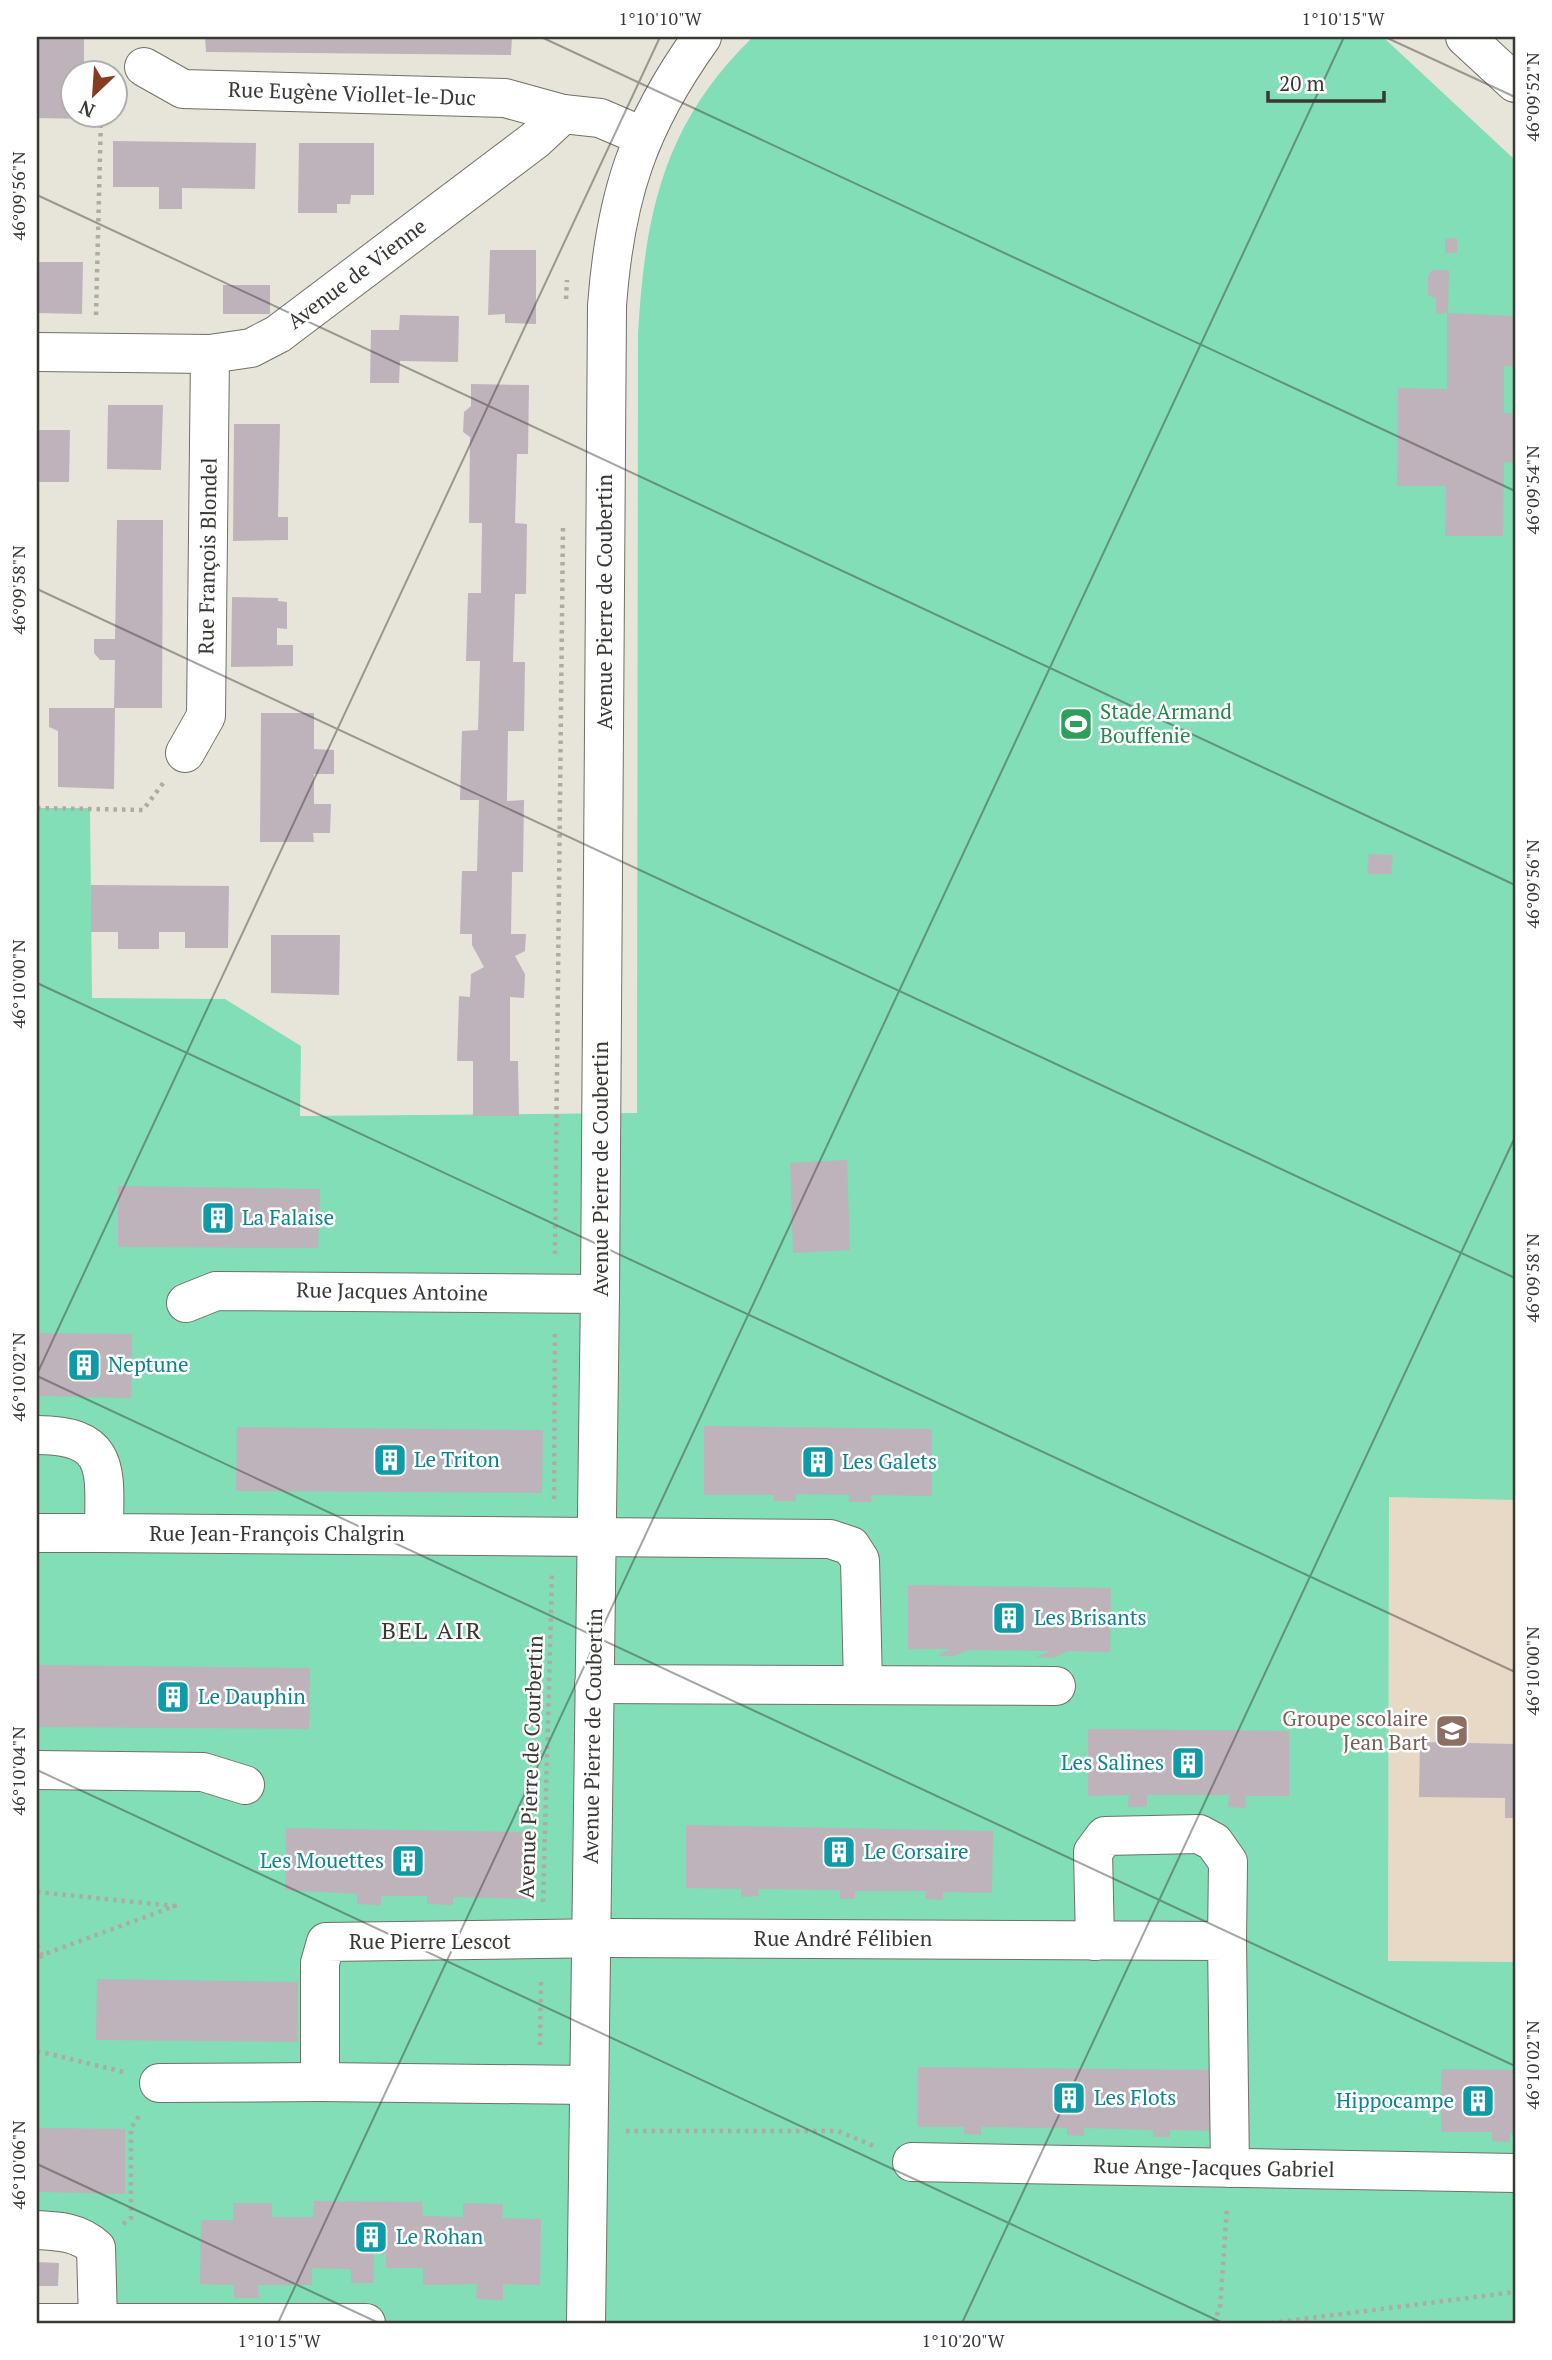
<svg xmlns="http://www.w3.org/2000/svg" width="1552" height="2360" font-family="'PT Serif',serif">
<rect width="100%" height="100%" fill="#e7e5da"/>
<polygon fill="#e8d9c6" points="1389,1496 1515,1500 1515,1962 1388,1962"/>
<path fill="#81deb6" d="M753 37H1383L1515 160V1500L1389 1497 1388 1961 1515 1962V2323L98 2322 96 2248 37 2230V808H90L92 998 225 999 301 1046 300 1116 637 1113 638 334C645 214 663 124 753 37Z"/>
<g fill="#beb3bb">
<polygon points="37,37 84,37 84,74 74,74 74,116 84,116 84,119 37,118"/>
<polygon points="205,37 512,37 511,55 206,52"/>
<polygon points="113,141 256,143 255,189 182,188 182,209 159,209 159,187 113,187"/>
<polygon points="299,143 374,143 374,195 351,195 350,204 337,204 337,213 298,213"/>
<polygon points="1457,238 1457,253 1445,253 1445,239"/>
<polygon points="490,250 536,250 536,324 505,323 505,314 488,315"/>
<polygon points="37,262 83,262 82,314 37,313"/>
<polygon points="1433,270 1449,270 1448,313 1515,316 1515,366 1504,366 1504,413 1515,413 1515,463 1504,462 1503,536 1445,536 1446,486 1397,486 1398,388 1447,389 1447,313 1436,314 1436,299 1428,295 1428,275"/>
<rect x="223" y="285" width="47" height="29"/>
<polygon points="400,315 459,316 458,362 400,361 399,383 370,383 371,330 399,330"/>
<polygon points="471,384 529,385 528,454 517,454 515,523 527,524 526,594 515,594 513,662 525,662 524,731 508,731 507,801 524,800 523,872 512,872 511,934 526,934 525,951 515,956 525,974 524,998 510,997 510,1061 518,1061 519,1116 473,1116 473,1061 457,1061 459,996 470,997 471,974 484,967 472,945 472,934 460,934 462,871 477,871 479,800 460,800 462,731 478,730 480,661 466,661 468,593 481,593 482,523 469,523 470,437 463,432 464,412 471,406"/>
<polygon points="108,405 163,405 161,470 107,469"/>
<polygon points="234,424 280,424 278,517 288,517 288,540 233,541"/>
<polygon points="37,430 70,430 69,482 37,482"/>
<polygon points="117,520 163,520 162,708 114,708 115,660 100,660 94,653 94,639 115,639"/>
<polygon points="232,597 278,598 278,601 287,602 287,629 277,628 277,645 293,645 293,666 231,667"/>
<polygon points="49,708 115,708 114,789 58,787 58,731 49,727"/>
<polygon points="261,713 314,713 314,749 334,750 334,774 314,774 314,804 331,804 330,833 313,833 314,842 260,842"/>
<polygon points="1369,854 1393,855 1391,874 1367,874"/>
<polygon points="91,885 229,886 228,948 185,948 185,932 159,932 159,949 118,949 118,932 91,932"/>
<polygon points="271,935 340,935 339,995 271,993"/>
<polygon points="847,1160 850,1250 793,1253 790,1163"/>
<polygon points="118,1186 320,1189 318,1248 118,1247"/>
<polygon points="37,1333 132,1334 131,1398 37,1396"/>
<polygon points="704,1426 932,1429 932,1496 871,1495 871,1502 849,1502 849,1495 796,1494 796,1501 774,1501 774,1495 704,1495"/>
<polygon points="237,1427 543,1430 542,1493 236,1491"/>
<polygon points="908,1585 1111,1588 1110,1652 1068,1651 1053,1658 1036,1657 1050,1651 968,1650 954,1656 937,1656 950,1649 908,1649"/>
<polygon points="37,1665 310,1668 309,1729 37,1727"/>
<polygon points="1088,1729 1289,1731 1289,1796 1246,1796 1245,1808 1228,1807 1229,1795 1147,1795 1147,1807 1128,1807 1129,1795 1088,1796"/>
<polygon points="1420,1742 1515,1744 1515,1818 1505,1818 1505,1798 1419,1797"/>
<polygon points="686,1825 993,1831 992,1893 943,1892 943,1900 925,1899 926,1891 855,1891 855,1899 840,1899 840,1890 758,1889 759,1896 741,1897 741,1889 686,1888"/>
<polygon points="286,1828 530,1832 529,1899 453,1897 453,1905 427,1904 427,1896 381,1896 381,1905 357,1904 357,1894 285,1890"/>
<polygon points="97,1979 298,1982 297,2042 96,2040"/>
<polygon points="918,2067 1221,2070 1221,2131 1170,2130 1170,2137 1153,2137 1153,2130 1084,2128 1084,2136 1067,2135 1067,2128 981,2127 981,2135 964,2134 964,2127 917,2127"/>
<polygon points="1441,2069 1515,2070 1515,2133 1510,2133 1510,2142 1492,2141 1492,2132 1441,2132"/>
<polygon points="37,2128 125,2129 125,2194 37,2192"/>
<polygon points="314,2201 422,2202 423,2216 463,2217 463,2203 503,2204 502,2218 541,2219 540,2285 503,2284 503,2300 476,2299 477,2284 423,2285 423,2268 386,2268 386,2254 374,2254 373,2283 351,2283 351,2269 312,2268 312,2285 258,2285 259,2298 234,2298 234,2285 200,2284 201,2220 233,2220 233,2203 272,2203 272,2217 313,2217"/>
<polygon points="37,2262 59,2263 58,2286 37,2286"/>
</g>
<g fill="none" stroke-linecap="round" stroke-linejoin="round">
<defs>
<g id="street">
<polyline points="1465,37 1515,83"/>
<polyline points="144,67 183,89 505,98 563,114"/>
<polyline points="37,352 210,354 251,348 278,334 535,140 563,114 600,118 642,136"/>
<polyline points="185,753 206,716 210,354"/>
<polyline points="186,1303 216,1291 600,1294"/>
<path d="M37 1435C114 1435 104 1473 104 1533L830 1539 851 1546 860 1560 863 1684"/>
<polyline points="37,1533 104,1533"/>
<polyline points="594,1684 1056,1686"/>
<polyline points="37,1770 203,1772 245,1785"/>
<polyline points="1095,1941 1093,1852 1105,1836 1199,1834 1214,1842 1228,1862 1227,1941"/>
<polyline points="159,2083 320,2082"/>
<polyline points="588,2085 320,2082 320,1963 326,1942 609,1938 1227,1941 1230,2168"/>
<polyline points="912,2162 1515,2173"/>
<path d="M37 2230C59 2231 79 2232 96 2248L98 2322"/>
<polyline points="37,2323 366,2323"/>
<path d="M586 2323 600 1294 607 306C615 197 638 126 702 37"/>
</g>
</defs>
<use href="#street" stroke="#727066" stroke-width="40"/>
<g stroke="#adaca3" stroke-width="4.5" stroke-dasharray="3.5 5" stroke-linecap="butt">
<polyline points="566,299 567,280"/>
<polyline points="96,315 101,116"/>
<polyline points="37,808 143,810 164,782"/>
<polyline points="555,1254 563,525"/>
<polyline points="554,1499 555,1333"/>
<polyline points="37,1892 175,1906 42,1955 37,1961"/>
<polyline points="543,1902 552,1574"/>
<polyline points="37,1945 42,1955"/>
<polyline points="540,2045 541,1977"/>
<polyline points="37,2051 124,2072"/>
<polyline points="626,2131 838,2131 876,2147"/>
<polyline points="123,2224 131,2218 131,2128 139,2116"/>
<polyline points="1213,2323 1220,2308 1227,2207"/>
<polyline points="1271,2323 1515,2292"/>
</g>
<use href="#street" stroke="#fff" stroke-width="38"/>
</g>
<path fill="none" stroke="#393833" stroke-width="2" stroke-opacity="0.45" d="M541 37 1515 491M1385 37 1515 97M37 195 1515 885M37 589 1515 1278M37 983 1515 1672M37 1374 660 37M37 1376 1515 2066M37 1770 1223 2323M37 2164 379 2323M278 2323 1344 37M962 2323 1515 1137"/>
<defs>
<symbol id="stadium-square" viewBox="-11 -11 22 22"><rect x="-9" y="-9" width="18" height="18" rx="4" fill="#2e9e5b" stroke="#fff"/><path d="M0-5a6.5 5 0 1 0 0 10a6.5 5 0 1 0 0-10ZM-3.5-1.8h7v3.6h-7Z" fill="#fff"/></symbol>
<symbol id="building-square" viewBox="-11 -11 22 22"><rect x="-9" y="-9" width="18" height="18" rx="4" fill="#0f9aa8" stroke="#fff"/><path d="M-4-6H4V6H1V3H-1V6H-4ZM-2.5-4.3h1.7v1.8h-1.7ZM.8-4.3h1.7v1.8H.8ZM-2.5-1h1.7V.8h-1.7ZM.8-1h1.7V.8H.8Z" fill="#fff"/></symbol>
<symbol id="school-square" viewBox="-11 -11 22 22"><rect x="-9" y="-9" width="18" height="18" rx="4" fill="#8d6e63" stroke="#fff"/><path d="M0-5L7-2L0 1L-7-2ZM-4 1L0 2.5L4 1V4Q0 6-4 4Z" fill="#fff"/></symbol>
</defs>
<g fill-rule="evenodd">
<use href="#stadium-square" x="1057" y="705" width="38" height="38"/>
<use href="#building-square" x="199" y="1199" width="38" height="38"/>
<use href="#building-square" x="65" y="1346" width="38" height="38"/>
<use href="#building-square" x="371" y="1441" width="38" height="38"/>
<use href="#building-square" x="799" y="1443" width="38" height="38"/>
<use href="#building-square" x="990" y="1599" width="38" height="38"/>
<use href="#building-square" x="154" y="1678" width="38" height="38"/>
<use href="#school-square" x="1433" y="1712" width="38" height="38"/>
<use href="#building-square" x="1169" y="1744" width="38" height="38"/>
<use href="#building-square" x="820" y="1833" width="38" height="38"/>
<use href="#building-square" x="389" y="1842" width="38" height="38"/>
<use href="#building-square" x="1050" y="2079" width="38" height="38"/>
<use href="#building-square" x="1459" y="2082" width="38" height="38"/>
<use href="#building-square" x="352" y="2218" width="38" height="38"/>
</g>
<g text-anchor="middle" stroke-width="5" stroke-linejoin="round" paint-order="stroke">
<g font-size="21" fill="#393833" stroke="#fff">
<text transform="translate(352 94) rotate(2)" y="7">Rue Eugène Viollet-le-Duc</text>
<text transform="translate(357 274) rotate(-37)" y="7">Avenue de Vienne</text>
<text transform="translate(208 556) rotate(-89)" y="7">Rue François Blondel</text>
<text transform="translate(605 602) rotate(-90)" y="7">Avenue Pierre de Coubertin</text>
<text transform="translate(601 1169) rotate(-90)" y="7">Avenue Pierre de Coubertin</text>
<text transform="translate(392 1292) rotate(1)" y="7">Rue Jacques Antoine</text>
<text x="277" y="1541">Rue Jean-François Chalgrin</text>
<text transform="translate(593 1736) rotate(-89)" y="7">Avenue Pierre de Coubertin</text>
<text transform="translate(531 1767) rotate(-88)" y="7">Avenue Pierre de Courbertin</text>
<text x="843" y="1946">Rue André Félibien</text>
<text x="430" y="1949">Rue Pierre Lescot</text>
<text transform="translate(1214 2168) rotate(1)" y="7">Rue Ange-Jacques Gabriel</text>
</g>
<g font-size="21" fill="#27864d" stroke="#fff" text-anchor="start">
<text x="1100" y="719">Stade Armand<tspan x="1100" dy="24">Bouffenie</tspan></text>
</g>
<g font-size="21" fill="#0d838f" stroke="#fff" text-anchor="start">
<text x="242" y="1225">La Falaise</text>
<text x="108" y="1372">Neptune</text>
<text x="414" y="1467">Le Triton</text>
<text x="842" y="1469">Les Galets</text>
<text x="1034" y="1625">Les Brisants</text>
<text x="198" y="1704">Le Dauphin</text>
<text x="1164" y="1770" text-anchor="end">Les Salines</text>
<text x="864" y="1859">Le Corsaire</text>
<text x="384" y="1868" text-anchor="end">Les Mouettes</text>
<text x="1094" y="2105">Les Flots</text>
<text x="1454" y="2108" text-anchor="end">Hippocampe</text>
<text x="396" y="2244">Le Rohan</text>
</g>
<g font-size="21" fill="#785e54" stroke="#fff" text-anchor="end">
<text x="1428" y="1726">Groupe scolaire<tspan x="1428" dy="24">Jean Bart</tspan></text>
</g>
<g font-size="24" letter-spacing="2" fill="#393833" stroke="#fff">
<text x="432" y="1639">BEL AIR</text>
</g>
</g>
<rect width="1552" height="2360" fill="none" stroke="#ffffff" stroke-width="77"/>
<g transform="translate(94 94) rotate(205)"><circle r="33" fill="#ffffff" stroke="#b0afad" stroke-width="2"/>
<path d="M0-5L12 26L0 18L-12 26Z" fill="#853d20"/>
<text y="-10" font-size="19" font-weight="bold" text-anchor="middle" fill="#393833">N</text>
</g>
<path d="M1268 91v10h116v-10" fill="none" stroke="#393833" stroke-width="3.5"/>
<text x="1279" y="91" font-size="21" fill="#393833" stroke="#ffffff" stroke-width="5" paint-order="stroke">20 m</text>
<rect x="38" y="38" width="1476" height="2284" fill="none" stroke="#393833" stroke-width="2.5"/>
<g font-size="18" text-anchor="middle" fill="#393833">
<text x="660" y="25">1°10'10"W</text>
<text x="1343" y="25">1°10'15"W</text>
<text transform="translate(1533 97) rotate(-90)" y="6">46°09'52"N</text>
<text transform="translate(19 196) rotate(-90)" y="6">46°09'56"N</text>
<text transform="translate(1533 490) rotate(-90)" y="6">46°09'54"N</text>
<text transform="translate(19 590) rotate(-90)" y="6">46°09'58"N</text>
<text transform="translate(1533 884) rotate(-90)" y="6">46°09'56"N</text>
<text transform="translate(19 984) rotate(-90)" y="6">46°10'00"N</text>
<text transform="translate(1533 1278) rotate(-90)" y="6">46°09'58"N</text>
<text transform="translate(19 1377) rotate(-90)" y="6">46°10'02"N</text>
<text transform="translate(1533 1671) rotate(-90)" y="6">46°10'00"N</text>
<text transform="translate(19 1771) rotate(-90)" y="6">46°10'04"N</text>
<text transform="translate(1533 2065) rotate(-90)" y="6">46°10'02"N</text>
<text transform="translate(19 2165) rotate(-90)" y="6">46°10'06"N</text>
<text x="279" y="2347">1°10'15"W</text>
<text x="963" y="2347">1°10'20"W</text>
</g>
</svg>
